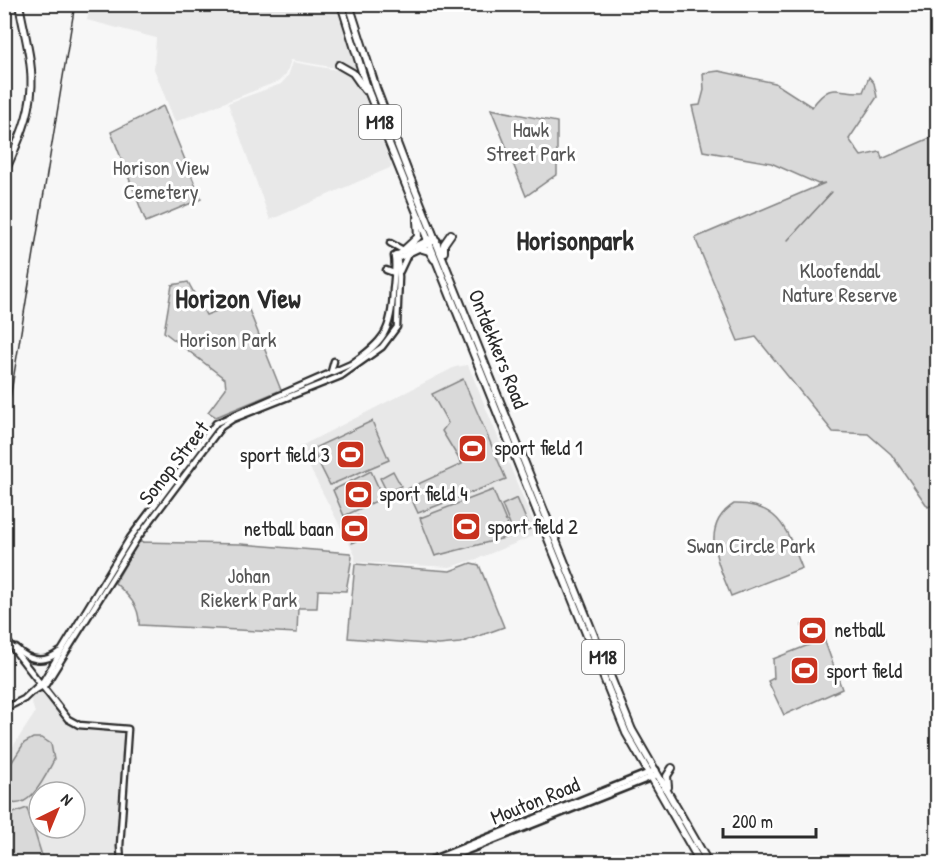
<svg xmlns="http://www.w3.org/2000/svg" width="942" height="867" font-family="'Patrick Hand',sans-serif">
<rect width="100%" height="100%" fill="#f7f7f7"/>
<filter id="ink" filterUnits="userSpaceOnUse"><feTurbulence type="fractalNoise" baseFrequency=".0167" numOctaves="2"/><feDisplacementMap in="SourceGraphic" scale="12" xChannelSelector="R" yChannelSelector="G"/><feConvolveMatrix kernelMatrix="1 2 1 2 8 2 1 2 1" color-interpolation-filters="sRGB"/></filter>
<g filter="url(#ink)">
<g fill="#e8e8e8" fill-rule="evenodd">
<polygon points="90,5 338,5 357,67 348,70 291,60 286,74 279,81 175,122 154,69 156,38 87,20"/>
<polygon points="293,62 348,72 360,85 392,167 270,220 228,103 281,84 288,76"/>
<polygon points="468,365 538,534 477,559 450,567 355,562 355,555 299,447 455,367"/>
<path d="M40 687 67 721 74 725 125 732 117 853 114 856 73 862H5L4 760 35 713 30 697ZM39 792H75V828H39Z"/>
</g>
<g fill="#d9d9d9" stroke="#828282" stroke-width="1.5">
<path d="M719 71 775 83 812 107C832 80 836 93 863 92L869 77 874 83 877 97 849 139 861 156 880 152 882 159 937 135V503L928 507 891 454 868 434 833 432 756 337 738 341 695 238 825 183 818 184 771 163 703 151 692 106 700 105 704 90 703 73Z"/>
<polygon points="163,106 201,199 146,222 111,132"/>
<polygon points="491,109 557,122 557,174 526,196"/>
<polygon points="188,282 206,315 245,300 281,390 216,417 208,412 226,388 225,379 164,332 172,285"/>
<polygon points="463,379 506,479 418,513 407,489 462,464 442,431 448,423 432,394"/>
<polygon points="372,421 389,460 330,485 312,449"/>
<polygon points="371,471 383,498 344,516 333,490"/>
<polygon points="393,471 401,486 387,492 380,478"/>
<polygon points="493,490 512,536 435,556 420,518"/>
<polygon points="517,498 530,529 514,535 502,505"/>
<path d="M734 504C779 503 787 530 802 568L731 596C719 565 698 527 734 504Z"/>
<polygon points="358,516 367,537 352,543 343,521"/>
<path d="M138 542 241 544 350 553 352 557 346 591 318 590 317 608H298L297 633 139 625C140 606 128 595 115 583Z"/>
<polygon points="471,563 479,565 504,627 460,643 439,645 348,638 355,564 450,571"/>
<polygon points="817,620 823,635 808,640 802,625"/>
<polygon points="824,639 842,689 784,715 768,681 774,678 773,659"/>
<path d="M33 738H42L51 744 54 760C45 777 28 815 5 800V773L24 743Z"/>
<polygon points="27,808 44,862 5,862 5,816"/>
</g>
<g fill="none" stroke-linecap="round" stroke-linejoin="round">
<polyline stroke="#7b7b7b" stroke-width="1.5" points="788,240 832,192"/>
<defs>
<g id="tertiary">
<polyline points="390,243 403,250"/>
<polyline points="397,259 437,240"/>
<polyline points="386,270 394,273"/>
<polyline points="400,271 408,254"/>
<polyline points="331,372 334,361"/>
<polyline points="4,637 68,719 79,725 128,729 120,846 121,862"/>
<path d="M16 648C29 661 44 664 59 652"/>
<polyline points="34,691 46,684 136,540 221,427 233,419 341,376 382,347 397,327 399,277 397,254"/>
<path d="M4 709 24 699 43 681 130 538 216 423 351 364C384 341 392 331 393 290 394 279 396 267 394 256L430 239"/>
</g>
<g id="secondary">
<polyline points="427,862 656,770"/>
<polyline points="438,862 654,776"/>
</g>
<g id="primary">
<polyline points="341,4 368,91 626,733 700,862"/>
<polyline points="349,4 376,88 408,172 632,730 708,862"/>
<polyline points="339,65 353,73 365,90"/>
<path d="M4 174C15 148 29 121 31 93 34 64 24 33 19 4"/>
<polyline points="419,248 429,251 434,259"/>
<polyline points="405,249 418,237 417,220"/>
<polyline points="444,252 444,244 451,234"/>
<polyline points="668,787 667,776 672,768"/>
</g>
</defs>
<use href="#tertiary" stroke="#2b2b2b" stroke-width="9"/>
<use href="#secondary" stroke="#2b2b2b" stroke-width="10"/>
<use href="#primary" stroke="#2b2b2b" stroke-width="10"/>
<use href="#tertiary" stroke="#fff" stroke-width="4.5"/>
<use href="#secondary" stroke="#fff" stroke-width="5"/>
<use href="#primary" stroke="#fff" stroke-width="6"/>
<polyline stroke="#2b2b2b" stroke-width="1.5" points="4,435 75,4"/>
</g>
</g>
<defs>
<symbol id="stadium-square" viewBox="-11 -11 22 22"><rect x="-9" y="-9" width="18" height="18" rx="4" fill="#c8321e" stroke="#fff"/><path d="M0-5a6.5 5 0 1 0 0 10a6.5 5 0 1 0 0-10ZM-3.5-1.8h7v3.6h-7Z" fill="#fff"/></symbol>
</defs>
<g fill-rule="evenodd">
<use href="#stadium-square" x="456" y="432" width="33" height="33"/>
<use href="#stadium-square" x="334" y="438" width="33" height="33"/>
<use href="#stadium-square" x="342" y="478" width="33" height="33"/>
<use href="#stadium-square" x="450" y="510" width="33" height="33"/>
<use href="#stadium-square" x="338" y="512" width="33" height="33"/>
<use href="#stadium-square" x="796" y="614" width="33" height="33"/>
<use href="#stadium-square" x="788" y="654" width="33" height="33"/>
</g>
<g text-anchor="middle" stroke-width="6" stroke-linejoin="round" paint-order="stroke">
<g fill="#fff" stroke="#6b6b6b" stroke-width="1.5">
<rect x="359" y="105" width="42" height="34" rx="4.5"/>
<rect x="582" y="640" width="42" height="34" rx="4.5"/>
</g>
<g font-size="20" font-weight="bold" fill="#2b2b2b">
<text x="380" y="129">M18</text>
<text x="603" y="664">M18</text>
</g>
<g font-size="21" fill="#565656" stroke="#fff">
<text x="531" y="137">Hawk<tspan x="531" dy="24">Street Park</tspan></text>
<text x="161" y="175">Horison View<tspan x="161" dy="24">Cemetery</tspan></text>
<text x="840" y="278">Kloofendal<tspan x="840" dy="24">Nature Reserve</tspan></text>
<text x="228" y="347">Horison Park</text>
<text x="751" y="553">Swan Circle Park</text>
<text x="249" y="583">Johan<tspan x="249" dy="24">Riekerk Park</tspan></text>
</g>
<g font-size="21" fill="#2b2b2b" stroke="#fff">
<text transform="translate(498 349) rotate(68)" y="7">Ontdekkers Road</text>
<text transform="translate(174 463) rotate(-52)" y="7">Sonop Street</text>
<text transform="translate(535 801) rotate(-22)" y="7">Mouton Road</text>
</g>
<g font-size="21" fill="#2b2b2b" stroke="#fff" text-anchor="start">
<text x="494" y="455">sport field 1</text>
<text x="330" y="462" text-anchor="end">sport field 3</text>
<text x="379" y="501">sport field 4</text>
<text x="487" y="534">sport field 2</text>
<text x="334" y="536" text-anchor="end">netball baan</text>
<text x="834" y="637">netball</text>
<text x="826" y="678">sport field</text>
</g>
<g font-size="27" font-weight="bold" fill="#2b2b2b" stroke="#fff">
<text x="575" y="250">Horisonpark</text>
<text x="238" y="308">Horizon View</text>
</g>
</g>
<rect width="942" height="867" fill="none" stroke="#fff" stroke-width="24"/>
<rect x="12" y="12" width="918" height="843" fill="none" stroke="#2b2b2b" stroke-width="2" filter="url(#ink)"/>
<g transform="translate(57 810) rotate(43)"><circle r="28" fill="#ffffff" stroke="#aaaaaa" stroke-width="1.5"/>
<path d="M0-4.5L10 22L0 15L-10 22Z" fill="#c8321e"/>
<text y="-9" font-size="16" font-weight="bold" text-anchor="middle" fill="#2b2b2b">N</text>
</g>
<path d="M723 828v9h93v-9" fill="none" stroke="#2b2b2b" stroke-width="3"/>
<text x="732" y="828" font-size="18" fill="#2b2b2b" stroke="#ffffff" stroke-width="4.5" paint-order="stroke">200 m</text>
</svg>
